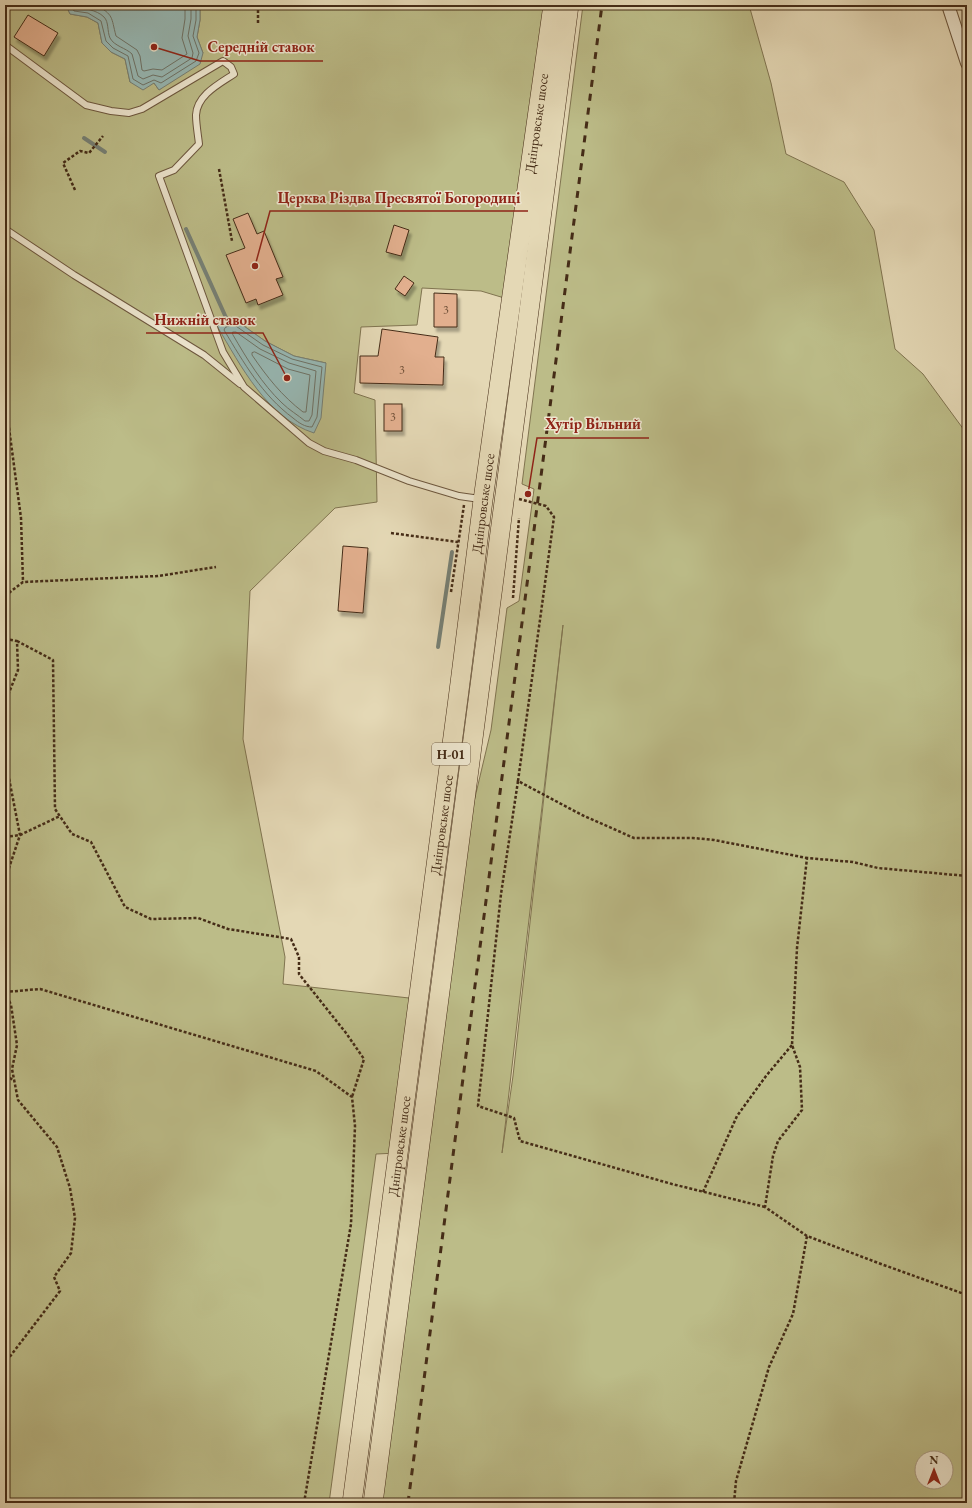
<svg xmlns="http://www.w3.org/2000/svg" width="972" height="1508" font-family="'EB Garamond',serif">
<defs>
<filter id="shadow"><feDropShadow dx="2.5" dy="4.5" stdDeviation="1" flood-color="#0004"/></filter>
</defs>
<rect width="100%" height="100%" fill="#e4d8b5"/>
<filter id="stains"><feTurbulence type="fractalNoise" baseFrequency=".005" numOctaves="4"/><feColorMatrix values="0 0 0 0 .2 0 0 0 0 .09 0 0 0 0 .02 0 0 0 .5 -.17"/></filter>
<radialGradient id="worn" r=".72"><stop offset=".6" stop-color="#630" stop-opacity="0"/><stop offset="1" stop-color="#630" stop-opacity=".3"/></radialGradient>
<g fill="#bcbc88" stroke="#807450" fill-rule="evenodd">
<path d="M5 5H66L70 14 87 17 98 23 102 43 111 52 125 59 130 82 154 83 159 90 203 53 197 37 200 20V5H553L511 300 481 291 422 288 417 325 361 327 354 393 375 400 377 502 335 508 250 591 243 739 285 957 283 984 418 999 398 1153 376 1154 329 1503H5ZM234 319 265 341 294 356 326 363 259 391 240 364 218 326Z"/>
<path d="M583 5H749L771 83 786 154 844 182 874 230 895 349 923 374 967 434V1503H373L454 886 491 730 507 608 519 601 534 489 522 484ZM563 625 513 1076 502 1153ZM922 1458H946V1482H922Z"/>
</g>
<g fill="#97b8b4" stroke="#768075">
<polygon points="66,5 200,5 200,20 197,37 203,53 200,64 159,90 154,83 143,90 130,82 125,59 111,52 102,43 98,23 87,17 70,14"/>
<path d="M234 319 265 341 294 356 326 363 321 418 314 433C267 418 241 366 217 326Z"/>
</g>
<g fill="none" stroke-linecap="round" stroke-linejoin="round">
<g stroke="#6e7266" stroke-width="1">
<polyline points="71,5 74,11 88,13 101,21 106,41 113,48 128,56 133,79 143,85 154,80 161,83 196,61 199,53 193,36 196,20 196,5"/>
<path d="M76 5C84 10 96 9 104 17 109 22 107 31 110 38 114 46 126 48 132 54L138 76 143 79 153 75 162 77 192 58 193 53 188 36 191 19V5"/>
<path d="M96 5C114 15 111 17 116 36L137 50 140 56 142 70 144 71 153 69 162 70 187 54 182 38 185 19V5"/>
<path d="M233 324 263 345 292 359 322 367 317 417 312 427C305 427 299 423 293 418 262 395 244 363 224 330L225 328Z"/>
<path d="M233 332H236L260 349 289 363 316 371 312 415 309 421H305C298 415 289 410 282 403 262 384 247 359 233 335Z"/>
<path d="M255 352 288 369 310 375 306 412H303C282 396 267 377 252 355V353Z"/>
</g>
<g stroke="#768075" stroke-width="4">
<polyline points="84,138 105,152"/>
<polyline points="186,229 228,322"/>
<polyline points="438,647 452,552"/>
</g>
</g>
<g fill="#e2af8e" stroke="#452c17" filter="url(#shadow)">
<polygon points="28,15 58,33 44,56 14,37"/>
<polygon points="248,213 257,234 264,231 283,277 276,279 283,295 258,305 256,299 246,303 226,255 245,248 233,219"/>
<polygon points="394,225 409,230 401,256 386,252"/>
<polygon points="404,276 414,283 405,296 395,289"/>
<polygon points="434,293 457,294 457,327 434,327"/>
<polygon points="382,329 438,337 435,357 444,357 443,385 360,383 360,356 378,356"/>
<rect x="384" y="404" width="18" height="27"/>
<polygon points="343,546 368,548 363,613 338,611"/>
</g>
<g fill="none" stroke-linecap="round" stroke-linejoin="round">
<defs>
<g id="service">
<path d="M5 45 86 105 111 111 129 113 142 109 223 61 231 67 234 74C219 84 197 95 196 115 196 124 198 135 199 144L174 170 159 176 223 352 244 387 309 443 324 451 356 460 409 481 459 496 480 499"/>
<polyline points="5,229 74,275 204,355 240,384"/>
</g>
<polyline id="minor" points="948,5 967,63"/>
<g id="primary">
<path id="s1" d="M352 1503 459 691 483 500 553 5"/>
<polyline points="373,1503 569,5"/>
</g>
</defs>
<use href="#service" stroke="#6d573e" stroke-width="8"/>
<use href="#minor" stroke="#6d573e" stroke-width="14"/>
<use href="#primary" stroke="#452c17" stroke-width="20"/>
<g stroke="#452c17" stroke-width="2.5" stroke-dasharray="3 2" stroke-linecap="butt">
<polyline points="258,23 258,5"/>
<polyline points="219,169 232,241"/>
<polyline points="75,190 63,163 80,151 89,153 103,136"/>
<polyline points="5,398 21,518 23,582"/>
<polyline points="519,499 546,506 554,517 518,781 582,815 634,838 693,838 714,840 807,858"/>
<polyline points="391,533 458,542"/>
<polyline points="451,592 464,505"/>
<polyline points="5,596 23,582 158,576 216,567"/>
<polyline points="513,598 519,518"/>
<polyline points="5,639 17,641 18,670 5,703"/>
<polyline points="17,641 53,660 55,809 72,834 91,842 125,907 151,919 198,918 228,929 291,939 299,957 299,974 346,1033 364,1059 352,1097"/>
<polyline points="5,724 6,763 20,835 9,868 5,884"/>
<polyline points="518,781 501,894 478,1106 514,1118 520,1141 672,1184 765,1207"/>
<polyline points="5,837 20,835 60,816"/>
<polyline points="967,876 878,868 853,862 807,858 797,948 792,1045 800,1067 802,1110 778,1141 773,1156 765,1207 807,1236 881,1264 967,1295"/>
<polyline points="5,992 40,989 316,1071 352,1097 355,1126 351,1224 304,1503"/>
<polyline points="5,992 11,1005 17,1045 12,1069 18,1100 57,1147 70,1188 75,1218 71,1253 54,1277 60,1291 5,1363"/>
<polyline points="5,1076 14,1080"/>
<polyline points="703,1192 737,1116 766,1076 792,1045"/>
<polyline points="734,1503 736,1481 769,1367 793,1314 807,1236"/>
</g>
<use href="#service" stroke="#ede6cf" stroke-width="6"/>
<use href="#minor" stroke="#ede6cf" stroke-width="12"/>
<use href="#primary" stroke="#e4d8b5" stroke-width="19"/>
<polyline stroke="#452c17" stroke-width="3" stroke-dasharray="7 7" stroke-linecap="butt" points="408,1503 602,5"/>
</g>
<g text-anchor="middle" stroke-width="3" stroke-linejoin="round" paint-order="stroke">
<g font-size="12" fill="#6c4d35">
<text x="446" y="314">3</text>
<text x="402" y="374">3</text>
<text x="393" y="421">3</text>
</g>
<rect fill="#ede6cf" stroke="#77644e" stroke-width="1" x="432" y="743" width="38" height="22" rx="3"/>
<g font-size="13" font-weight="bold" fill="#452c17">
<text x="451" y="759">Н-01</text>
</g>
<g font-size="14" fill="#452c17" stroke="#ede6cf">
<text dy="5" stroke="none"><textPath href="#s1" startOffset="1392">Дніпровське шосе</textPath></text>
<text dy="5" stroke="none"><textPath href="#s1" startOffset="1008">Дніпровське шосе</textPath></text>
<text dy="5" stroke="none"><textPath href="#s1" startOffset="684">Дніпровське шосе</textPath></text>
<text dy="5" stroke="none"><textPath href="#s1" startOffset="360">Дніпровське шосе</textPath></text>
</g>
</g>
<path fill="none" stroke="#8f2418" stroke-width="1.5" d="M154 47L200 61H323M255 266L270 211H528M287 378L263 333H146M528 494L537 438H649"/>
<g fill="#8f2418" stroke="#ede6cf" stroke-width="1.5">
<circle cx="154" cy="47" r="4"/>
<circle cx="255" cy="266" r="4"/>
<circle cx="287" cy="378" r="4"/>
<circle cx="528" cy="494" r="4"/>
</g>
<g font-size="15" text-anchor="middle" font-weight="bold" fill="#8f2418" stroke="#ede6cf" stroke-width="3" stroke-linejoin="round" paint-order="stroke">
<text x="261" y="52">Середній ставок</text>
<text x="399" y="203">Церква Різдва Пресвятої Богородиці</text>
<text x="205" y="325">Нижній ставок</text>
<text x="593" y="429">Хутір Вільний</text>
</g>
<rect width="972" height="1508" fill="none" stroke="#e4d8b5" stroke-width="20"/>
<rect x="6" y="6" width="960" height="1496" fill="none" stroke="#452c17" stroke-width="2"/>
<rect x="10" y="10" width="952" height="1488" fill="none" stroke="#452c17"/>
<g transform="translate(934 1470)"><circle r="19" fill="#ede6cf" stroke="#aa9c85"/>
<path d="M0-3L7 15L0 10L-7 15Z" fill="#8f2418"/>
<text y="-6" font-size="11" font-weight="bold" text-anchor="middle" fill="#452c17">N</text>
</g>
<rect width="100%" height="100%" filter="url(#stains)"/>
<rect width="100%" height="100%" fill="url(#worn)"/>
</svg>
